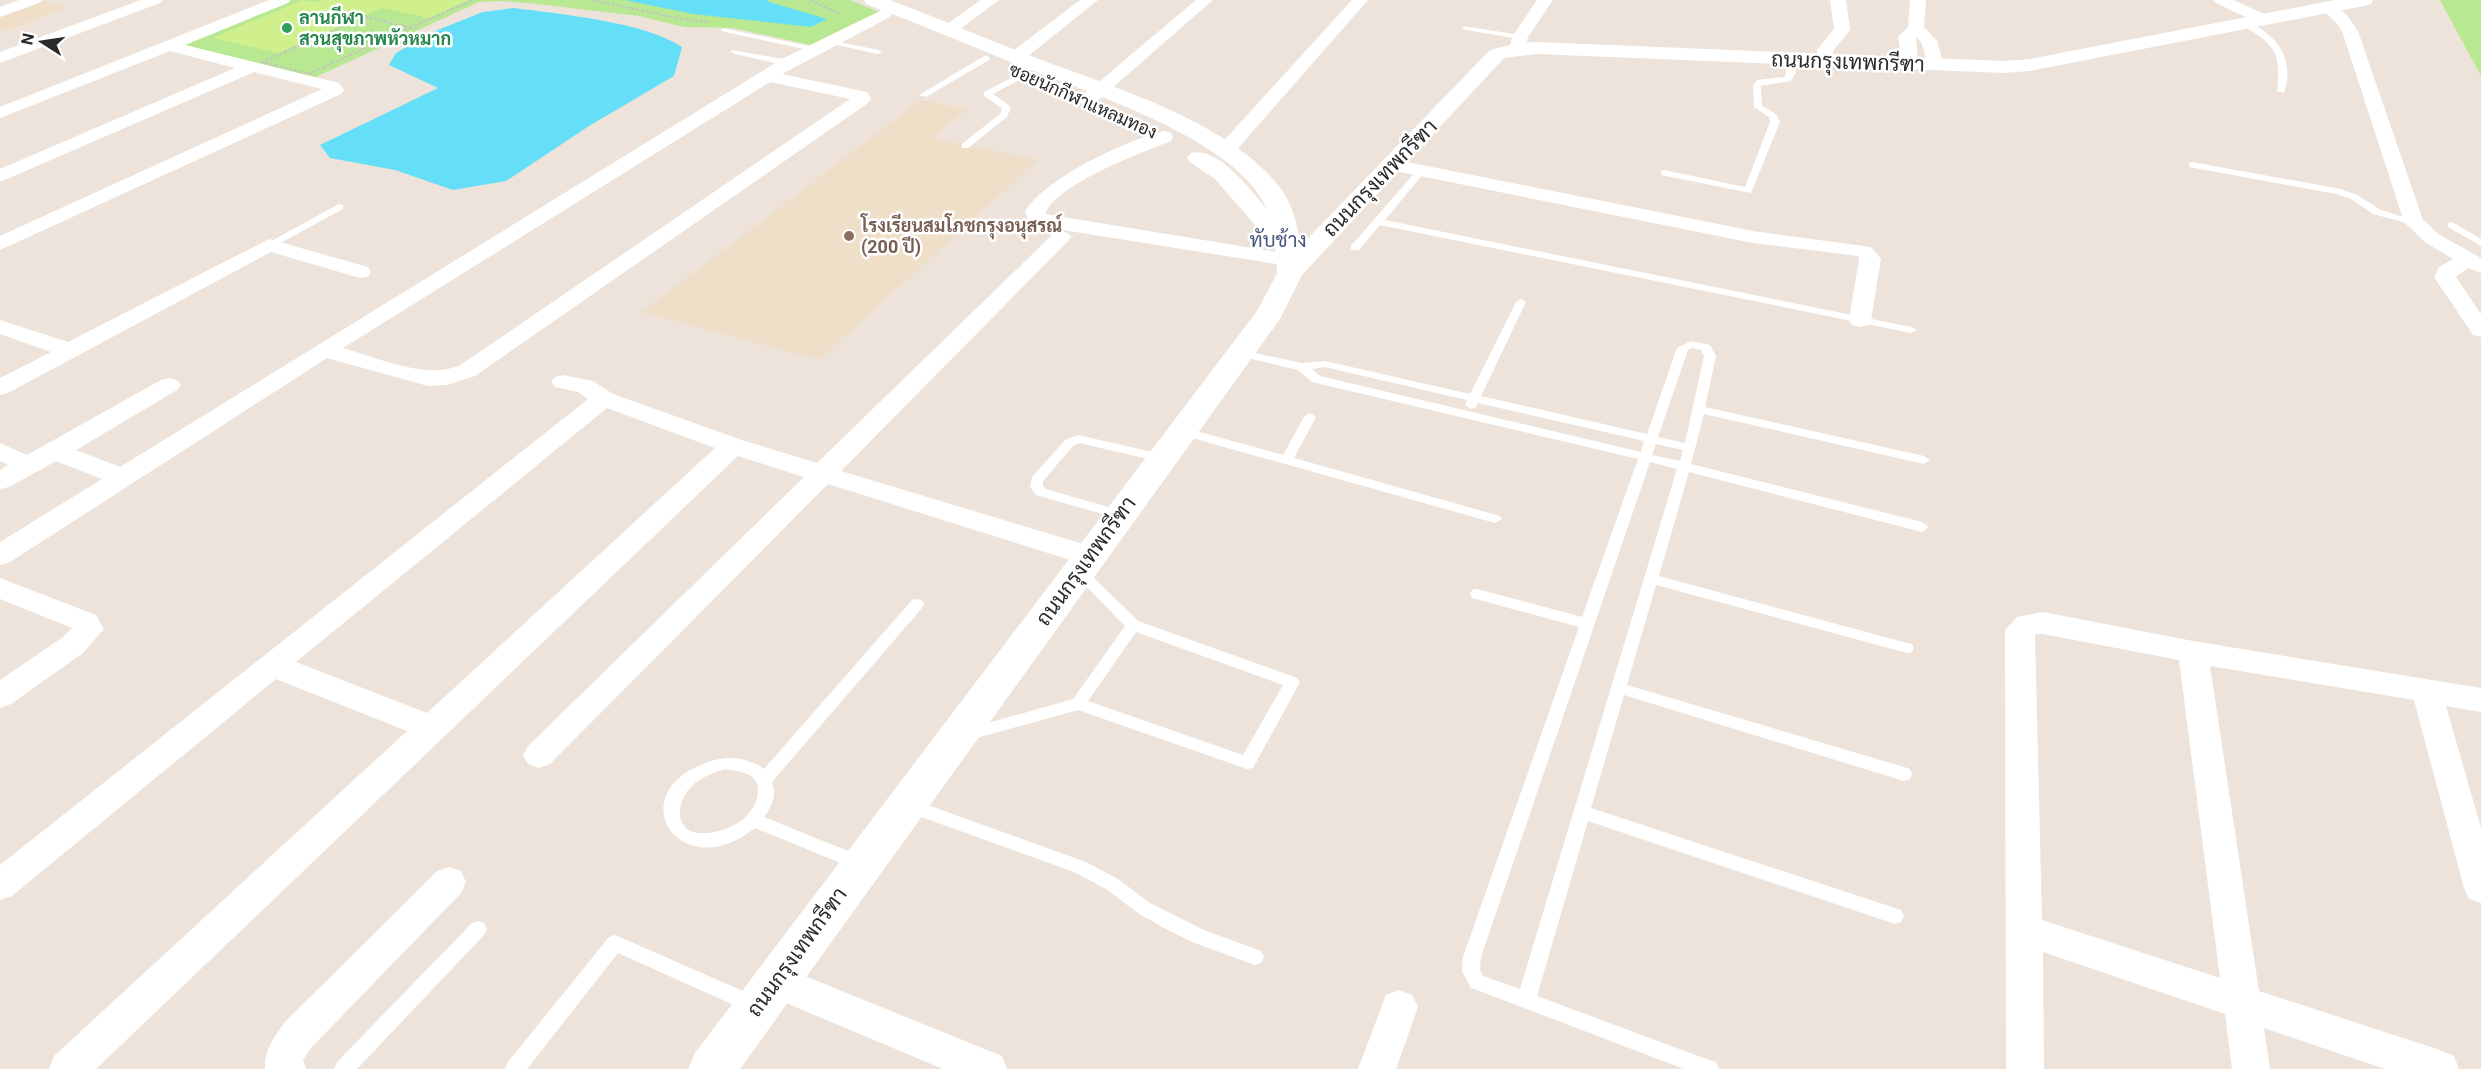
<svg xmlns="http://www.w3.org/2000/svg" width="2481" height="1069" font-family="Roboto,Sarabun,sans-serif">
<rect width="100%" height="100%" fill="#ede3da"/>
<g fill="#f0dfc8">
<polygon points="37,0 67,7 7,31 0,29 0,14"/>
<polygon points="921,100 967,109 932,138 1038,160 819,360 642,312"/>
</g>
<g fill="#b8e892">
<polygon points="284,0 850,0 884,14 859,21 811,45 733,28 684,27 639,16 536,4 502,1 479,2 307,81 173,45"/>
<polygon points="2440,0 2481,0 2481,76"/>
</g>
<polygon fill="#d0f08d" points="303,0 316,2 321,0 469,0 429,18 382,8 279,53 213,38"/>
<g fill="#65dff7">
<polygon points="625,0 768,0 769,2 827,19 811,27 693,14"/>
<path d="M514 8C560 14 645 22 682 47L674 76 589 126 506 181 453 190 395 170 330 158 320 145 438 88 389 65 396 53 435 31 483 12Z"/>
</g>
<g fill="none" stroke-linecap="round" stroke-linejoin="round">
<g stroke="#c3c3c3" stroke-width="2" stroke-dasharray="3 2" stroke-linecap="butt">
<polyline points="592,0 682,19 709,22"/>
<polyline points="810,0 840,14"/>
<polygon points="365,16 410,28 309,74 262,62"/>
<polyline points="410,28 472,0"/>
</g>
<g fill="#fff" fill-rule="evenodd">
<path d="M2243 22C2250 22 2255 26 2261 29 2284 44 2293 67 2284 93L2277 91C2281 53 2276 45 2243 26Z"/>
<polygon points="1463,26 1520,35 1524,37 1520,39 1466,30 1462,28"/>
<polygon points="722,28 814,47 818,49 814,51 725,32 721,30"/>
<polygon points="825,39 878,50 882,52 878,54 828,43 824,41"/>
<polygon points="732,50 788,60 792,63 788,66 735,54 731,52"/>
<polygon points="986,55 990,58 989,60 926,97 919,95"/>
<polygon points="1789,58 1796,60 1796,72 1791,81 1761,86 1762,106 1776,114 1780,122 1751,193 1661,175 1661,171 1664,170 1745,187 1770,122 1769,117 1754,107 1753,85 1757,80 1785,77"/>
<polygon points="1023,72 1030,74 993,94 1011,107 1007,117 968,148 962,148 962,144 1000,114 1002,108 984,96 984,92"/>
<polygon points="2192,162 2341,189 2357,195 2381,210 2419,222 2414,225 2373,214 2351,199 2336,194 2189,167 2189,163"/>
<polygon points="1421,168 1424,169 1424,173 1385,220 1911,327 1917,330 1911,333 1380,225 1359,250 1351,250 1351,246 1418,169"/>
<polygon points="339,204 343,205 343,209 273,247 265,247 264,245"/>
<polygon points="2452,222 2481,239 2481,246 2448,227 2448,223"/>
<path d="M1521 299 1526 302 1481 396 1647 434 1677 348 1691 341 1710 345 1716 356 1705 407 1924 456 1930 460 1924 464 1704 414 1691 464 1922 522 1929 527 1922 532 1689 472 1659 576 1907 643 1912 644 1914 648 1912 652 1907 653 1656 585 1627 685 1904 767 1910 769 1912 774 1910 779 1904 781 1624 695 1591 808 1895 908 1901 910 1904 916 1901 922 1895 924 1588 821 1537 996 1709 1060 1716 1062 1719 1069H1684L1477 990 1471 988 1462 971 1463 957 1579 627 1472 598 1470 594 1472 590 1477 589 1582 617 1638 459 1312 382 1298 370 1236 355 1234 353 1240 350 1302 363 1325 361 1470 394 1516 302ZM1692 348 1701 350 1704 356 1685 443 1658 437 1688 350ZM1325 367 1467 400 1465 405 1471 409 1475 408 1478 403 1644 441 1641 452 1320 376 1312 369ZM1656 444 1683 450 1680 461 1652 455ZM1650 462 1677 469 1520 989 1483 976 1480 970 1481 957Z"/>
<polygon points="1310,413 1316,417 1294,458 1500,516 1502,519 1495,523 1178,434 1176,431 1182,427 1283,455 1304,417"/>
<polygon points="1078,435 1161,454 1167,458 1161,462 1079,443 1073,446 1043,481 1043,486 1046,489 1125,512 1127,515 1125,518 1120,519 1036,495 1030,487 1032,477 1065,440"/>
<path d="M1079 566 1084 568 1138 621 1297 678 1300 682 1253 768 1247 769 1078 710 966 741 960 739 958 735 960 731 1073 699 1125 626 1074 574 1072 571ZM1136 632 1283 685 1243 755 1088 701Z"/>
<path d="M917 599 922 600 924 604 922 608 772 782C777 795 772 806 764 817L865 858 868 863 865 868 859 870 853 868 755 828C680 888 618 793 708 762 728 755 747 757 764 769L912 600ZM725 769C735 771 748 771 755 780 759 785 758 792 757 798 751 822 721 835 698 833 672 830 678 798 692 786 701 777 713 773 725 769Z"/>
<polygon points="908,798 1086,862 1118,879 1150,903 1204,930 1261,951 1264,957 1261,963 1255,965 1192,942 1162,927 1138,913 1106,889 1074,872 902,810 900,805 902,800"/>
<polygon points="478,921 484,923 487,929 484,935 357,1069 334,1069 337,1062 472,923"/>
<polygon points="615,935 759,998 761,1004 759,1010 752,1013 745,1010 618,953 527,1069 505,1069 508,1062 609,937"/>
</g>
<g fill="#fff" fill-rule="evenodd">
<polygon points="19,0 42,0 39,3 0,17 0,7"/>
<polygon points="141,0 163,0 160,3 0,63 0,52"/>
<polygon points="269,0 291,0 288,3 185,45 339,83 344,90 341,94 0,250 0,236 322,89 254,72 0,182 0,169 235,68 170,51 0,118 0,107"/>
<polygon points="981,0 999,0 956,32 944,32 942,29 944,26"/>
<polygon points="1080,0 1098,0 1022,61 1010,61 1008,57 1010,53"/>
<polygon points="1196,0 1213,0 1094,104 1082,104 1079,100 1082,96"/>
<polygon points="1352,0 1368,0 1233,154 1219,154 1217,150 1219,146"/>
<polygon points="1537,0 1553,0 1528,37 1523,53 1511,53 1509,49 1512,37"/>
<polygon points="1830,0 1846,0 1850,30 1833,51 1833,61 1831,65 1825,66 1817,61 1817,50 1834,29"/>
<polygon points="1910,0 1926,0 1924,27 1937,41 1944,65 1942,69 1930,69 1921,42 1916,37 1918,64 1910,69 1902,64 1898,37 1908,27"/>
<polygon points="2213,0 2234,0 2270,17 2272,20 2264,25 2258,23 2216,3"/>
<path d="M2329 3C2343 7 2353 22 2359 34L2423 220 2440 235 2481 258V273L2468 268 2456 277 2481 314V337L2473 335 2434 277 2439 267 2453 259 2426 243 2404 222 2343 34 2338 25 2321 8Z"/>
<path d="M884 9 892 14 890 17 782 74 867 92 871 99 868 103 475 376 447 385 428 386 327 358 10 562 0 565V542L102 479 56 461 9 487 0 489V470L8 465 0 461V443L27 455 161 380 169 378 177 380 181 385 177 390 76 450 120 467 782 59ZM770 82 850 99 459 366C422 379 380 358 343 348Z"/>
<path d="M1164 131 1171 133 1173 137 1171 141C1141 153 1056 184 1045 214L1289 254 1296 256 1300 260 1296 264 1289 266 1069 231 1029 222 1025 211C1048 177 1124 141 1164 131Z"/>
<polygon points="1392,159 1753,231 1871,247 1881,259 1871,320 1868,325 1860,327 1852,325 1849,320 1859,259 1858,256 1753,243 1385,169 1382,165 1385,161"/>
<path d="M1061 231 1068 233 1071 237 1068 241 841 471 1100 549 1104 556 1100 563 1090 566 1080 563 828 484 550 764 539 768 528 764 523 755 528 746 804 477 738 456 96 1069H49L54 1056 407 731 276 679 12 896 0 900V865L588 399 578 392 555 387 551 382 555 377 563 375 593 381 613 394 742 440 817 463 1054 233ZM607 408 715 448 427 713 296 662Z"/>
<polygon points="269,239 368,267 371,272 368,277 360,278 271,252 8,393 0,395 0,378 51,352 0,334 0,320 68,342"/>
<polygon points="0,578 96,615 104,629 83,653 11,704 0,708 0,680 63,637 72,628 0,599"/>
<path d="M2043 612 2193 641 2481 688V712L2446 706 2481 828V903L2469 899 2464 888 2414 700 2210 666 2259 991 2440 1050 2454 1056 2459 1069H2385L2264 1028 2270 1069H2232L2225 1014 2043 952 2044 1069H2006L2005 630 2017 617ZM2035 634H2043L2179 660 2220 978 2042 920Z"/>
<path d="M449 867 461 871 466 882 461 893 311 1048 303 1060 306 1069H265C264 1050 274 1037 285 1022L437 871Z"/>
<polygon points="775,964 1002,1056 1007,1069 943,1069 762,993 757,981 762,969"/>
<polygon points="1399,990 1412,995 1418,1007 1396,1069 1358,1069 1386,995"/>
</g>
<path fill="#fff" fill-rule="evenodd" d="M864 0H890C940 19 989 40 1039 59 1115 88 1231 122 1281 189 1298 213 1301 244 1303 272L1299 278 1290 280 1281 278 1277 272 1275 248 1215 179 1191 163 1187 158 1191 153C1219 146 1250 190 1267 209 1238 140 1090 93 1023 67 971 46 919 24 866 4Z"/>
<polygon fill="#fff" fill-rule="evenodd" points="2335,0 2373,0 2371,4 2364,6 2030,71 2004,73 1537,54 1504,58 1302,275 1280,319 740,1069 688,1069 695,1053 1257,311 1281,266 1490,50 1517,43 1537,42 2004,61 2030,59"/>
</g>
<circle fill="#2e9e5b" stroke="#fff" stroke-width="2" cx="287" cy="28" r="6"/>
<circle fill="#8d6e63" stroke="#fff" stroke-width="2" cx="849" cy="236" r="6"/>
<g text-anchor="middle" stroke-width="5" stroke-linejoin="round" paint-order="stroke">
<g font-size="18" font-weight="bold" fill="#27864d" stroke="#fff" text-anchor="start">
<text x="299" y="24">ลานกีฬา<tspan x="299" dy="21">สวนสุขภาพหัวหมาก</tspan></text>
</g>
<g font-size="18" fill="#2a2a2a" stroke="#fff">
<text transform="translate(1083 101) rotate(24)" y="6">ซอยนักกีฬาแหลมทอง</text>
</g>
<g font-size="18" font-weight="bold" fill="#785e54" stroke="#fff" text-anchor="start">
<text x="861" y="232">โรงเรียนสมโภชกรุงอนุสรณ์<tspan x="861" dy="21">(200 ปี)</tspan></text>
</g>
<g font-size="20" fill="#47567e" stroke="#fff">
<text x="1278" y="247">ทับช้าง</text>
</g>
<g font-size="21" fill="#2a2a2a" stroke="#fff">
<text transform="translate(1848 62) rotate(2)" y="7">ถนนกรุงเทพกรีฑา</text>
<text transform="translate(1380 178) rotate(-46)" y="7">ถนนกรุงเทพกรีฑา</text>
<text transform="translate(1086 561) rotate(-54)" y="7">ถนนกรุงเทพกรีฑา</text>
<text transform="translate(797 952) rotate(-54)" y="7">ถนนกรุงเทพกรีฑา</text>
</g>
</g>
<g transform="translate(42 42) rotate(282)" stroke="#ffffff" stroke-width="4.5" paint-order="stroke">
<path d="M0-4.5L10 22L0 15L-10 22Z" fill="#2a2a2a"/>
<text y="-9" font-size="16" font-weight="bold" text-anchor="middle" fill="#2a2a2a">N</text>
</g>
</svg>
